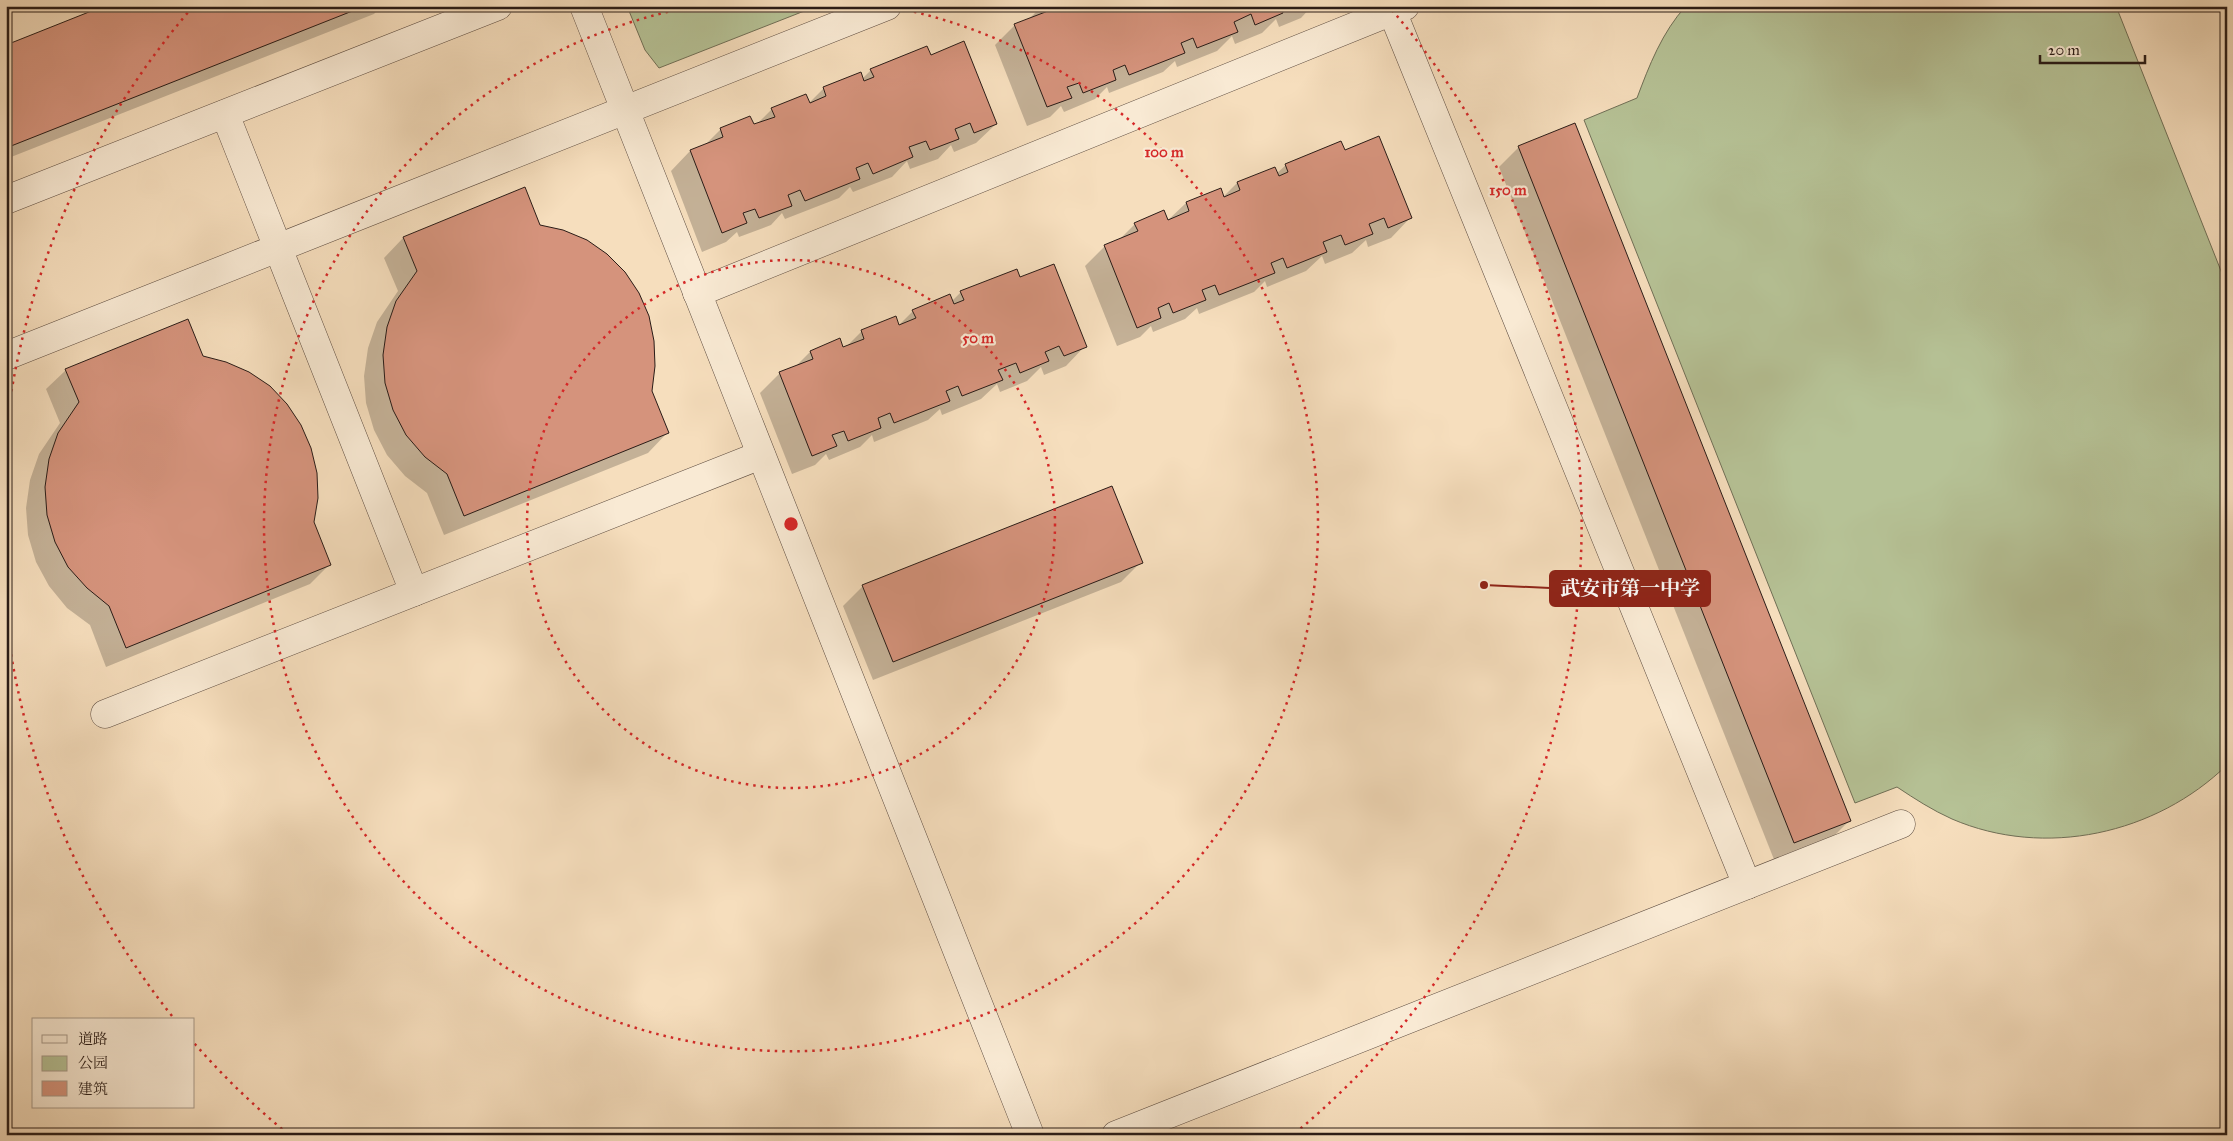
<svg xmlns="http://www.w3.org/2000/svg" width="2233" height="1141" font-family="'IM FELL Great Primer','Noto Serif SC',serif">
<rect width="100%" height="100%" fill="#f6debd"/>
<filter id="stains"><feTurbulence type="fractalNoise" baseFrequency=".004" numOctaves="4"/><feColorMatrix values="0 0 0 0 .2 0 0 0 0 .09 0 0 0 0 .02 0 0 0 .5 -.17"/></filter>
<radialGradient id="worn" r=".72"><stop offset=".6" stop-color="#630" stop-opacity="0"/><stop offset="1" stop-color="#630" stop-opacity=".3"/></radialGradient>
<g fill="#b6c296" stroke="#706f56">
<polygon points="627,6 817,6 659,68 645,50"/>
<path d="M1686 6H2116L2227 286V765C2156 834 2045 859 1952 819 1932 810 1915 799 1897 787L1855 803 1584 120 1637 98C1649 66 1662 32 1686 6Z"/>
</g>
<g fill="#0003">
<polygon points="107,6 381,6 374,14 6,159 6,46"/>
<polygon points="1042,6 1312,6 1301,18 1279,27 1276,19 1262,33 1235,44 1232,36 1217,51 1177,67 1175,61 1163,72 1109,93 1107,87 1095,99 1064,112 1061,106 1050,117 1027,126 995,45 1015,25 1028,20"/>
<polygon points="930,56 996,124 976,143 954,152 951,145 938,159 910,169 907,161 892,177 853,192 850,187 839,198 785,219 782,213 771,225 739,237 737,232 726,242 702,252 671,171 690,151 704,146 721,129 756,125 772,109 809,103 824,88 862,79 871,70"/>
<polygon points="1519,147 1849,821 1830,840 1775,862 1499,167"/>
<polygon points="1344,151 1410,218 1391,238 1368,247 1366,240 1352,253 1325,264 1322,256 1306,271 1267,287 1265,281 1254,292 1199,314 1197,308 1185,319 1153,332 1151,326 1140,337 1117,346 1085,266 1105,246 1118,241 1135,224 1167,221 1186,203 1220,190 1223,197 1237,183 1276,174 1286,165"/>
<polygon points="524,189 539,226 650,391 667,433 648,453 444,535 427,493 405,476 387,455 374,430 366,403 364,376 368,348 377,322 398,291 384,258 403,238"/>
<polygon points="1019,279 1085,346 1066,366 1044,375 1041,367 1027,381 1000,392 997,384 981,399 942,415 940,409 928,420 874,442 872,435 860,447 829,460 826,454 815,465 792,474 760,393 780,373 794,368 810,352 845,348 862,331 898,326 913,311 952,301 961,292"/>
<polygon points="202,358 313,523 330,564 310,584 106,667 90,625 67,608 49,586 36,562 28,535 26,508 30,480 39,454 60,423 46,389 66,370"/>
<polygon points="1141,562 1121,582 873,680 843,606 863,586"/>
</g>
<g fill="#d5937c" stroke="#2a1c17">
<polygon points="104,6 365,6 6,148 6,45"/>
<polygon points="1046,6 1281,6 1283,13 1255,25 1251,14 1234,22 1238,32 1197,48 1193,38 1181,43 1185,53 1129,75 1125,65 1113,70 1116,80 1083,93 1079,83 1067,87 1072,98 1047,107 1014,24 1048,11"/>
<polygon points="964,41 997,124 974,133 970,123 955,129 959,139 930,150 926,141 909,147 913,157 873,174 868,163 856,168 860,179 805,201 800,190 788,195 792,206 759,218 755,209 743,213 747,223 722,233 690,150 723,137 720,128 750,116 754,124 775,117 771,108 806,94 810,103 826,96 823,87 861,72 864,81 874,77 870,69 927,46 931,55"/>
<polygon points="1575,123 1851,821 1794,843 1518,146"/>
<polygon points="1379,136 1412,218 1388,228 1384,218 1369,224 1373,234 1345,245 1341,235 1323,242 1327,252 1287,268 1283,258 1271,263 1275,273 1219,295 1215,285 1202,290 1206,300 1173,313 1169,303 1158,308 1161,318 1137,328 1104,245 1138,231 1134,223 1164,210 1168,220 1189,211 1186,202 1221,188 1224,197 1240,190 1237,182 1275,167 1279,176 1288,172 1285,164 1341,141 1345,150"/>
<polygon points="525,187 540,225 563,230 587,240 607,254 625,272 639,293 649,316 654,341 655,366 652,391 669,433 464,516 447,474 425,457 406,435 393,410 385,383 383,355 387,327 396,301 417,271 403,237"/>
<polygon points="1054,264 1087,347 1064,356 1059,346 1045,352 1049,361 1020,373 1016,363 998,370 1003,380 962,396 958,386 946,391 950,401 894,423 890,413 878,418 881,428 848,441 844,431 832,435 837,446 812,456 779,372 813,359 810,351 840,338 843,347 864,339 861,330 896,316 899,325 916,318 912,310 950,294 954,304 964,300 960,291 1017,269 1020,277"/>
<polygon points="188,319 203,356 226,362 249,372 270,386 287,404 301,425 311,448 317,473 318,498 314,522 331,565 126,648 109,606 87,588 68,567 55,542 47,515 45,487 49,459 58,433 79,402 65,369"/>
<polygon points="1112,486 1143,563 893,662 862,585"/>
</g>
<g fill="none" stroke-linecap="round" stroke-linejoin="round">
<defs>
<g id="minor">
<polyline points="584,6 1030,1135"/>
<polyline points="1390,6 1747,885"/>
<polyline points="225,114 414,592"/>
<polyline points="6,200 498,6"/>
<polyline points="697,293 1405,6"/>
<polyline points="6,356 887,6"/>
<polyline points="105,714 761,455"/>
<polyline points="1116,1135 1901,824"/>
</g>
</defs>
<use href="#minor" stroke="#5d4c40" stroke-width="29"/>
<use href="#minor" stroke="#f9ead4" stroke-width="28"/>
</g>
<g fill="none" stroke="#d62828" stroke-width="2.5" stroke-dasharray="2.5 5">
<circle cx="791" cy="524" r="264"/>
<path d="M892 7A527 527 0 1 1 690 7"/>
<path d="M288 1134A791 791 0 0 1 194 1043M172 1016A791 791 0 0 1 7 627M7 421A791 791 0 0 1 190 10M1392 10A791 791 0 0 1 1294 1134"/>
</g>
<circle cx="791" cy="524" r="8" fill="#d62828" stroke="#f9ead4" stroke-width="2.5"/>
<g font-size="15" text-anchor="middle" font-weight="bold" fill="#d62828" stroke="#f9ead4" stroke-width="4.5" stroke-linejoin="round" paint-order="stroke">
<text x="1164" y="157">100 m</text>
<text x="1508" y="195">150 m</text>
<text x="978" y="343">50 m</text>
</g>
<path fill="none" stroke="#8f2418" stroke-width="2" d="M1484 585L1550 588"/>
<circle fill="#8f2418" stroke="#f9ead4" stroke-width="2" cx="1484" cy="585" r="5"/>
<rect fill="#8f2418" stroke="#8f2418" stroke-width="2" x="1550" y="571" width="160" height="35" rx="5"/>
<g font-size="20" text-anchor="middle" font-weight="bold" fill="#fff">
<text x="1630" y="595">武安市第一中学</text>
</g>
<rect width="2233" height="1141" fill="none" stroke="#f6debd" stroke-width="25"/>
<rect x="8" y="8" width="2218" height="1126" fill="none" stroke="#2a1c17" stroke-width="2.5"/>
<rect x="12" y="12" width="2208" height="1116" fill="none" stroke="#2a1c17"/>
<rect x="32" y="1018" width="162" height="90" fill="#f9ead4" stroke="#a69888"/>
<rect x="42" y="1035" width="25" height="8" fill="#f9ead4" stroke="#a69888"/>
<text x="78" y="1044" font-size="15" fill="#2a1c17">道路</text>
<rect x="42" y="1056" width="25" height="15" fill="#b6c296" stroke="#a69888"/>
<text x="78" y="1068" font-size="15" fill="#2a1c17">公园</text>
<rect x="42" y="1081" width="25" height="15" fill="#d5937c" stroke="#a69888"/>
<text x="78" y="1094" font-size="15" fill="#2a1c17">建筑</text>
<path d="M2040 55v8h105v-8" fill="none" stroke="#2a1c17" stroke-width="2.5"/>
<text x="2048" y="55" font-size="15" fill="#2a1c17" stroke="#f9ead4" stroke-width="4" paint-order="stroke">20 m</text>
<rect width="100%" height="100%" filter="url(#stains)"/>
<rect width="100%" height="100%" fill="url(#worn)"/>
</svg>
